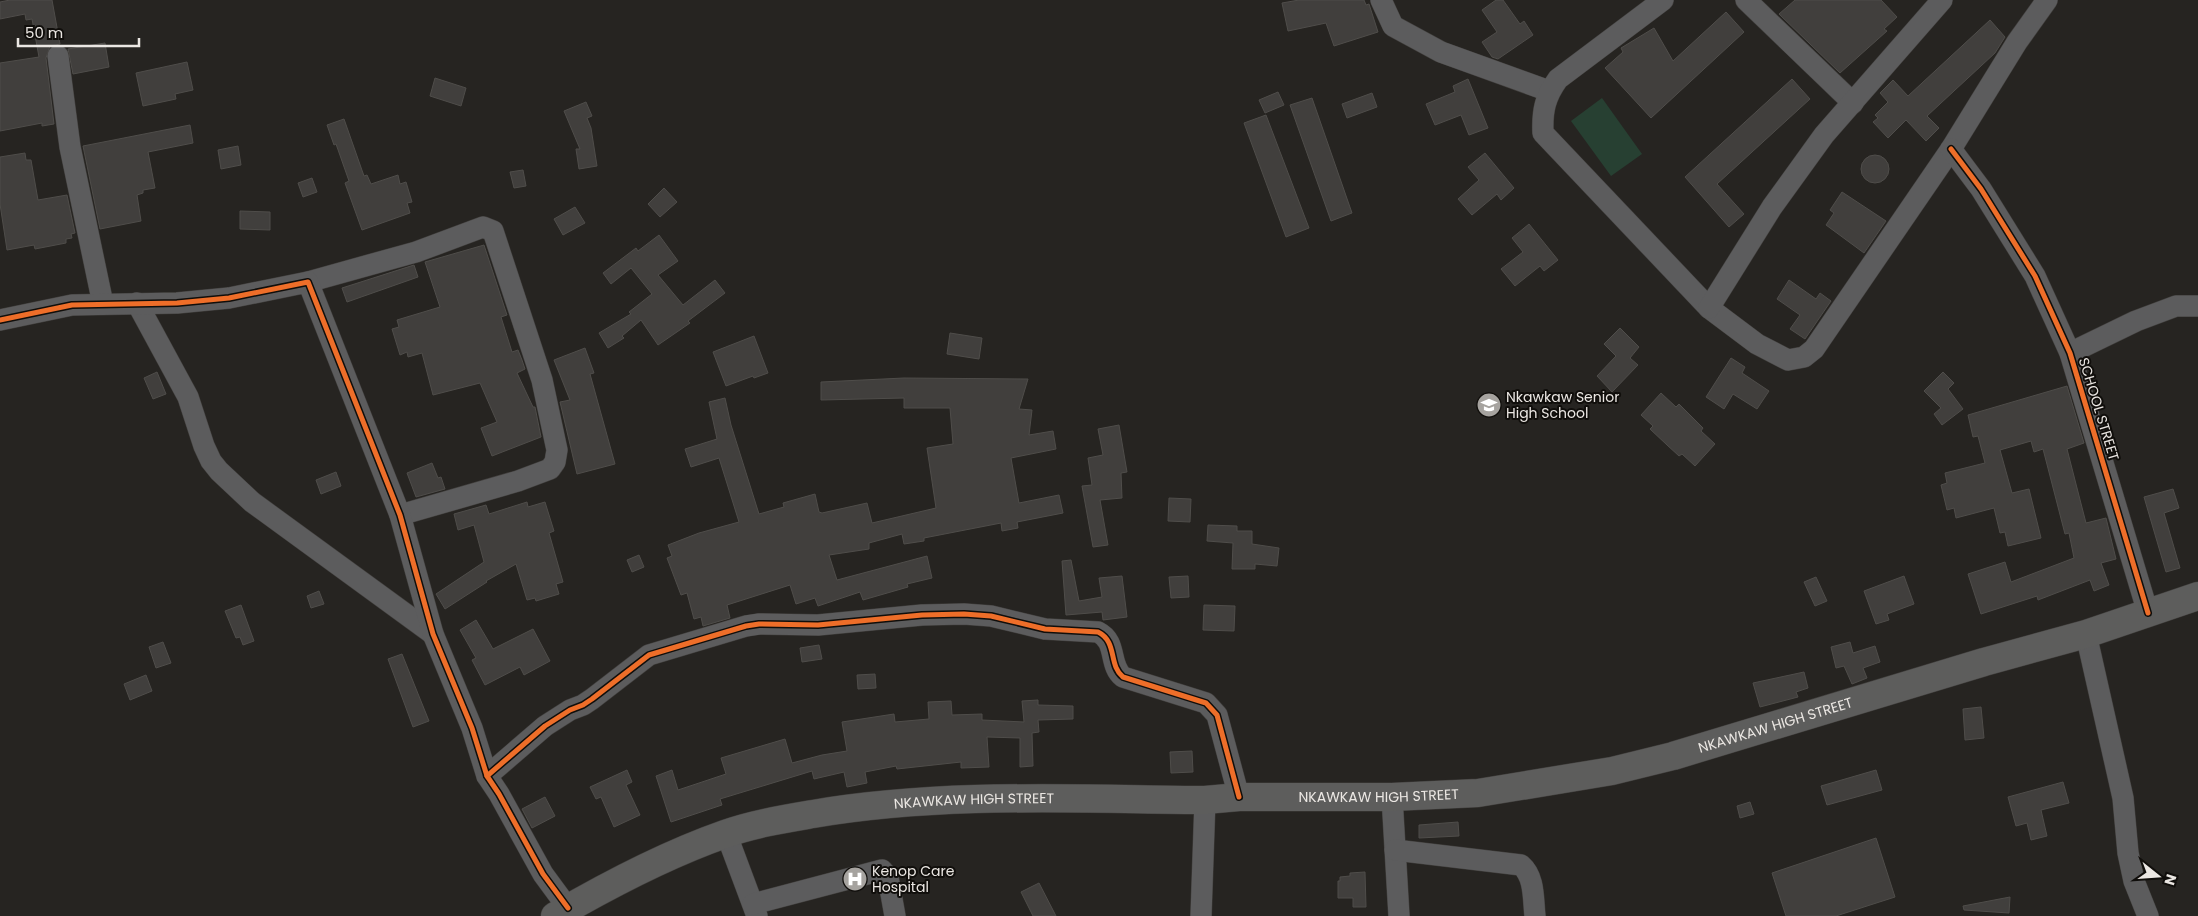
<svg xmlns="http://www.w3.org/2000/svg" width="2198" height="916" font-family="Poppins,sans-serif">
<rect width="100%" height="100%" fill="#262421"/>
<polygon fill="#274032" points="1602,98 1642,154 1611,176 1571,121"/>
<g fill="#413f3d" stroke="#4f4d4a">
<polygon points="10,0 52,0 60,44 50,46 46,58 54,124 42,126 42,123 0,131 0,63 39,57 32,19 26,20 25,14 0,19 0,2"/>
<polygon points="1299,0 1364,0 1366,5 1369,4 1378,32 1334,46 1326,23 1288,31 1282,3"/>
<polygon points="1496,0 1503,0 1520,24 1524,21 1533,35 1498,59 1492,57 1482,42 1497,32 1482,10"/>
<polygon points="1795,0 1881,0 1897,17 1884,29 1887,31 1840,73 1779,14"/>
<polygon points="1726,12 1744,32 1651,118 1605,68 1623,52 1621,48 1654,28 1673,61"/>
<polygon points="1990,20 2005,37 1995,53 1927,116 1939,128 1926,141 1906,120 1888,138 1873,122 1878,118 1875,115 1888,102 1880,93 1893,80 1908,96"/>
<polygon points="105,43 109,67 73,74 68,49"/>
<polygon points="187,62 193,90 175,94 176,99 143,106 136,73"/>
<polygon points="435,78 466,88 461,106 430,96"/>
<polygon points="1468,79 1488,128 1469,135 1461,115 1435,125 1426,104 1455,92 1453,86"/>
<polygon points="1792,79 1810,99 1717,184 1744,214 1729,227 1685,177"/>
<polygon points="1278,92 1284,105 1265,113 1259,100"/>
<polygon points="1372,93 1377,107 1347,118 1342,104"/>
<polygon points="1312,98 1352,213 1331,221 1290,105"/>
<polygon points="586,102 592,116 587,118 591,128 597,166 579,169 576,149 580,149 564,111"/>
<polygon points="1266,115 1309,228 1286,237 1244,123"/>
<polygon points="344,119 364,176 367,175 371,184 398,175 400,184 406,182 412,202 407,203 410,213 362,230 345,183 349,181 336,144 334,145 327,125"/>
<polygon points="190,125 193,143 148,152 155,188 143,190 143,193 137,195 141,221 100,229 83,146"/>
<polygon points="238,146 241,165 221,169 218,150"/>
<polygon points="25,153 26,160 31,160 38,200 67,195 75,233 71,234 72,238 66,239 66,243 35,249 34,245 7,250 0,204 0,157"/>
<polygon points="1485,153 1514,188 1501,200 1497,194 1472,215 1458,199 1479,180 1468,167"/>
<circle cx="1875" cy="169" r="14"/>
<polygon points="523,170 526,186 514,188 510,172"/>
<polygon points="312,178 317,192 303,197 298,183"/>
<polygon points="664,188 677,202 660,217 648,204"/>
<polygon points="1842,192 1886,221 1864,253 1826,225 1834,213 1830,210"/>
<polygon points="575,207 585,223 563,235 554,219"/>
<polygon points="240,211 270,212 270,230 240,229"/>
<polygon points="1529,224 1558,260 1544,271 1540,266 1515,286 1501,269 1523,252 1512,238"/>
<polygon points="659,235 678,261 658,275 683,305 715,280 725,293 688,321 690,323 658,345 641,320 622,336 624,338 608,348 599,333 631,314 629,312 652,294 631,268 611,284 603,273 636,248 638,251"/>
<polygon points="484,245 507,315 501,317 512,352 518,350 522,360 525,369 517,373 533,407 535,407 541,437 492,456 481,428 497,422 480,383 433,395 422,353 408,357 407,352 400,355 392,329 399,327 397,320 440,307 425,262"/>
<polygon points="414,265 418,277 347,302 342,288"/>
<polygon points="1789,280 1816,299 1820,293 1831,301 1805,339 1790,329 1800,315 1777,299"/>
<polygon points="1620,328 1639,347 1630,358 1638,365 1612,392 1597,376 1616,356 1604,344"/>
<polygon points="950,333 982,338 979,359 947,354"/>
<polygon points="754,336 768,373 754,378 753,376 726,386 713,352"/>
<polygon points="585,348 594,373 590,374 615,464 577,474 560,402 570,400 554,360"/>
<polygon points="1731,358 1745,367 1742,373 1769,391 1757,409 1733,394 1724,409 1706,397"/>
<polygon points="157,372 166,394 153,399 144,378"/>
<polygon points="1943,372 1954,383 1948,389 1963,409 1942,425 1934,414 1941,408 1924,391"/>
<polygon points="904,378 1028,379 1019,409 1032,410 1029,435 1053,431 1056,449 1011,458 1019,503 1059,495 1063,513 1017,522 1018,528 1002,531 1001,523 924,538 924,541 904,544 902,534 869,543 869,549 829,555 837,580 927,556 932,578 907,584 908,587 863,600 860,592 818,606 815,598 796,604 790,585 727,605 730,618 703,626 701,617 694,619 687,593 681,595 667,558 672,556 668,545 699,533 739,522 719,458 691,467 685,449 717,439 709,402 725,398 731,425 759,514 784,507 783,503 815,494 819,512 822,513 867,503 872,523 936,508 927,448 953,444 950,408 904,408 904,398 821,400 821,382"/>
<polygon points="2067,386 2084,443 2067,449 2086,523 2106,518 2116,559 2101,563 2109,585 2094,591 2090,580 2038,600 2037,596 1981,614 1968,574 2005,562 2011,582 2074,558 2069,533 2065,534 2043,449 2034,452 2031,441 2000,450 2012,493 2029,489 2041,538 2008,546 2005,532 2000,533 1994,508 1956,518 1954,508 1947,510 1941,485 1947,483 1945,473 1985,463 1978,436 1973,437 1968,415"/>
<polygon points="1661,393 1676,407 1679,404 1703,428 1701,431 1715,444 1695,466 1682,454 1679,456 1667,445 1650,429 1653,426 1641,415"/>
<polygon points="1119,425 1127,472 1121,473 1122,498 1100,500 1108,545 1093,547 1082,486 1092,485 1088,458 1103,455 1098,429"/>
<polygon points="432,463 438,478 441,477 445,489 416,497 407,473"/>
<polygon points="336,472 341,486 321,494 316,480"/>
<polygon points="2173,489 2179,508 2164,513 2180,568 2166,572 2144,497"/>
<polygon points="1169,498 1191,499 1190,522 1168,521"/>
<polygon points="527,502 528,507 545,502 554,531 549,533 563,582 556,584 559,594 536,601 535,598 527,600 516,564 486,581 487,582 445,609 436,594 484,562 474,525 458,530 454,514 486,505 489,514"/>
<polygon points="1208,525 1237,526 1237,531 1252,531 1252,544 1279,548 1277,566 1255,564 1255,569 1232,569 1233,543 1207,541"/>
<polygon points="639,555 644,567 632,572 627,560"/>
<polygon points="1071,560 1079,601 1102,597 1099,578 1122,576 1127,617 1103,620 1102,612 1066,615 1062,561"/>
<polygon points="1188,576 1189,597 1171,598 1169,577"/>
<polygon points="1904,576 1914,604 1887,614 1889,620 1876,624 1864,591"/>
<polygon points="1816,577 1827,601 1815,606 1804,582"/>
<polygon points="319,591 324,604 311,608 307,596"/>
<polygon points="241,605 254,641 243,645 240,637 236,638 225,611"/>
<polygon points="1204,605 1235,606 1234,631 1203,630"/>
<polygon points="476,620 493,649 533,629 550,661 524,675 520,667 485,685 472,660 476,658 460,630"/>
<polygon points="163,642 171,663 156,668 149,647"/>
<polygon points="1850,642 1853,653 1875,646 1880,662 1863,668 1867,678 1852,684 1844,666 1836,668 1831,647"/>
<polygon points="819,645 822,659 802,662 800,648"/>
<polygon points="402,654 429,721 413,727 388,659"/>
<polygon points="1804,672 1808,688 1796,692 1798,697 1760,707 1753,683"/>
<polygon points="875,674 876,688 858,689 857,675"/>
<polygon points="146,675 152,691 130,700 124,684"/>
<polygon points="1038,700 1038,705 1073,706 1073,719 1038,720 1039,732 1032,733 1033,766 1020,767 1020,738 987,737 989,767 961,768 961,762 897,769 896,766 865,772 867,783 847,787 844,772 814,779 812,771 720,799 722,805 671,822 656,776 672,770 678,790 726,774 721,758 785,739 792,763 822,755 847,751 842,722 894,714 895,722 929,719 928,702 951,701 952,715 982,714 982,720 1024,722 1022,701"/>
<polygon points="1981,707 1984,738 1965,740 1963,709"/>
<polygon points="1192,751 1193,772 1171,773 1170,752"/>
<polygon points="627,770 632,782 626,785 640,815 614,827 601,797 596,799 590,787"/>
<polygon points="1876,770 1882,790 1827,805 1821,786"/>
<polygon points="2063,782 2069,803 2041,810 2047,836 2031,840 2027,823 2016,826 2008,797"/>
<polygon points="545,797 555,816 532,828 522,809"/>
<polygon points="1750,802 1754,814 1740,818 1737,806"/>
<polygon points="1458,822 1459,836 1419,838 1419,825"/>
<polygon points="1876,838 1895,897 1836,916 1786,916 1772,873"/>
<polygon points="1365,872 1366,907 1353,907 1353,898 1338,898 1338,881 1340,881 1340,877 1350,876 1350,873"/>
<polygon points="1039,883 1056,916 1033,916 1021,892"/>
<polygon points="2010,897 2009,913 1964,910 1963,906"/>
</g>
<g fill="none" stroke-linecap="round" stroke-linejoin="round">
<defs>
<g id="minor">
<polyline points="1381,0 1393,26 1441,52 1549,91"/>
<path d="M1663 0 1558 79C1545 97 1542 111 1543 133L1709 308 1757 344 1788 360 1804 357 1814 349 1951 149 2017 42 2047 0"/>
<polyline points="1746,0 1853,103"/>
<polyline points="58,56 70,147 103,304"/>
<polyline points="1951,149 1981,189 2035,276 2070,353 2148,613"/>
<polyline points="308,282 416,252 483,227 493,231 542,380 557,450 555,462 550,469 518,481 400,515"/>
<polyline points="137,303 188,397 204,446 211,461 219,471 252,502 433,634"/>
<polyline points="1709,308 1772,207 1824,135 1942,0"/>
<polyline points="0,320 72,305 177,303 229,298 308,282 400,515 433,634 472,728 487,776 499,794 543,874 568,908"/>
<polyline points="2070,353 2136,321 2176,306 2198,306"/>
<polyline points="2086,634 2123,798 2128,853 2134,881 2148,916"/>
<path d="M487 776 545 726 570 710 583 705 592 699 649 655 746 626 759 624 818 625 922 615 964 614 991 616 1045 629 1098 632C1118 642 1108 665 1123 677L1206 703 1217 715 1239 797"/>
<polyline points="1392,797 1399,916"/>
<polyline points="726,833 757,916"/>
<path d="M1395 850 1521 865C1535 877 1533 899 1535 916"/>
<polyline points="753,904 882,870 888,877 895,916"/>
<polyline points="1201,916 1205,800"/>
</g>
<g id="major">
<path id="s1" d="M555 916C610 884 665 855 725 834 753 824 784 819 813 814 942 792 1075 799 1205 800L1239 797H1392L1478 793 1612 771 1673 756 1984 662 2086 634 2198 596"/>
</g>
</defs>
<use href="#minor" stroke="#413f3d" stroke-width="22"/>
<use href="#major" stroke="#413f3d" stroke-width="29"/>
<use href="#minor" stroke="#5c5c5d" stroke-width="21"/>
<use href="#major" stroke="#5d5d5c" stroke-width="28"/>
<defs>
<g id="cycleway">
<polyline points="1951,149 1981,189 2035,276 2070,353 2148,613"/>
<polyline points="0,320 72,305 177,303 229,298 308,282 400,515 433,634 472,728 487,776 499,794 543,874 568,908"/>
<path d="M487 776 545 726 570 710 583 705 592 699 649 655 746 626 759 624 818 625 922 615 964 614 991 616 1045 629 1098 632C1118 642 1108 665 1123 677L1206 703 1217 715 1239 797"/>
</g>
</defs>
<use href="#cycleway" stroke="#100e0b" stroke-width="8"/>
<use href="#cycleway" stroke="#ee6e29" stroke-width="5"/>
</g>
<defs>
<symbol id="school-disc" viewBox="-11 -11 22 22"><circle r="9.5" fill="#a6a39f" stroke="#100e0b"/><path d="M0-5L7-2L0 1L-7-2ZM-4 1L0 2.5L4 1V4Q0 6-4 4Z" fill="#fff"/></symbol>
<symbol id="hospital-disc" viewBox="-11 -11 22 22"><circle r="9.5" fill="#a6a39f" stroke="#100e0b"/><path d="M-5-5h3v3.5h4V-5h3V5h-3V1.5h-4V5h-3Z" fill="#fff"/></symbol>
</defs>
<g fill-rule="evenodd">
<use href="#school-disc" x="1475" y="391" width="28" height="28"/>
<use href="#hospital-disc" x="841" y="865" width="28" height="28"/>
</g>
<g text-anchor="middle" stroke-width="4" stroke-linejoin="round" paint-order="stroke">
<g font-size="14" fill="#ebe7e3" stroke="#100e0b" text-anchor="start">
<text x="1506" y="402">Nkawkaw Senior<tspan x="1506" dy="16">High School</tspan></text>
<text x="872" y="876">Kenop Care<tspan x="872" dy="16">Hospital</tspan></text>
</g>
<g font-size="14" fill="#ebe7e3" stroke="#100e0b">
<text transform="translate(2099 409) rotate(73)" y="5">SCHOOL STREET</text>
<text dy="5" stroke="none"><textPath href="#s1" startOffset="1251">NKAWKAW HIGH STREET</textPath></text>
<text dy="5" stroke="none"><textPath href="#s1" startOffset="846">NKAWKAW HIGH STREET</textPath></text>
<text dy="5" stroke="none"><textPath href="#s1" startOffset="441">NKAWKAW HIGH STREET</textPath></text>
</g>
</g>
<g transform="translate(2158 876) rotate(107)" stroke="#100e0b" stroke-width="4" paint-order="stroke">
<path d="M0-4L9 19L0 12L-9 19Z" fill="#ebe7e3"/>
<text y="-8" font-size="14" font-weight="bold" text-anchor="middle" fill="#ebe7e3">N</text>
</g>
<path d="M18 38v8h121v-8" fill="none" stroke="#ebe7e3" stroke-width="2.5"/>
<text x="25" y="38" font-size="15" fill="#ebe7e3" stroke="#100e0b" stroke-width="4" paint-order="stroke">50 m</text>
</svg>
